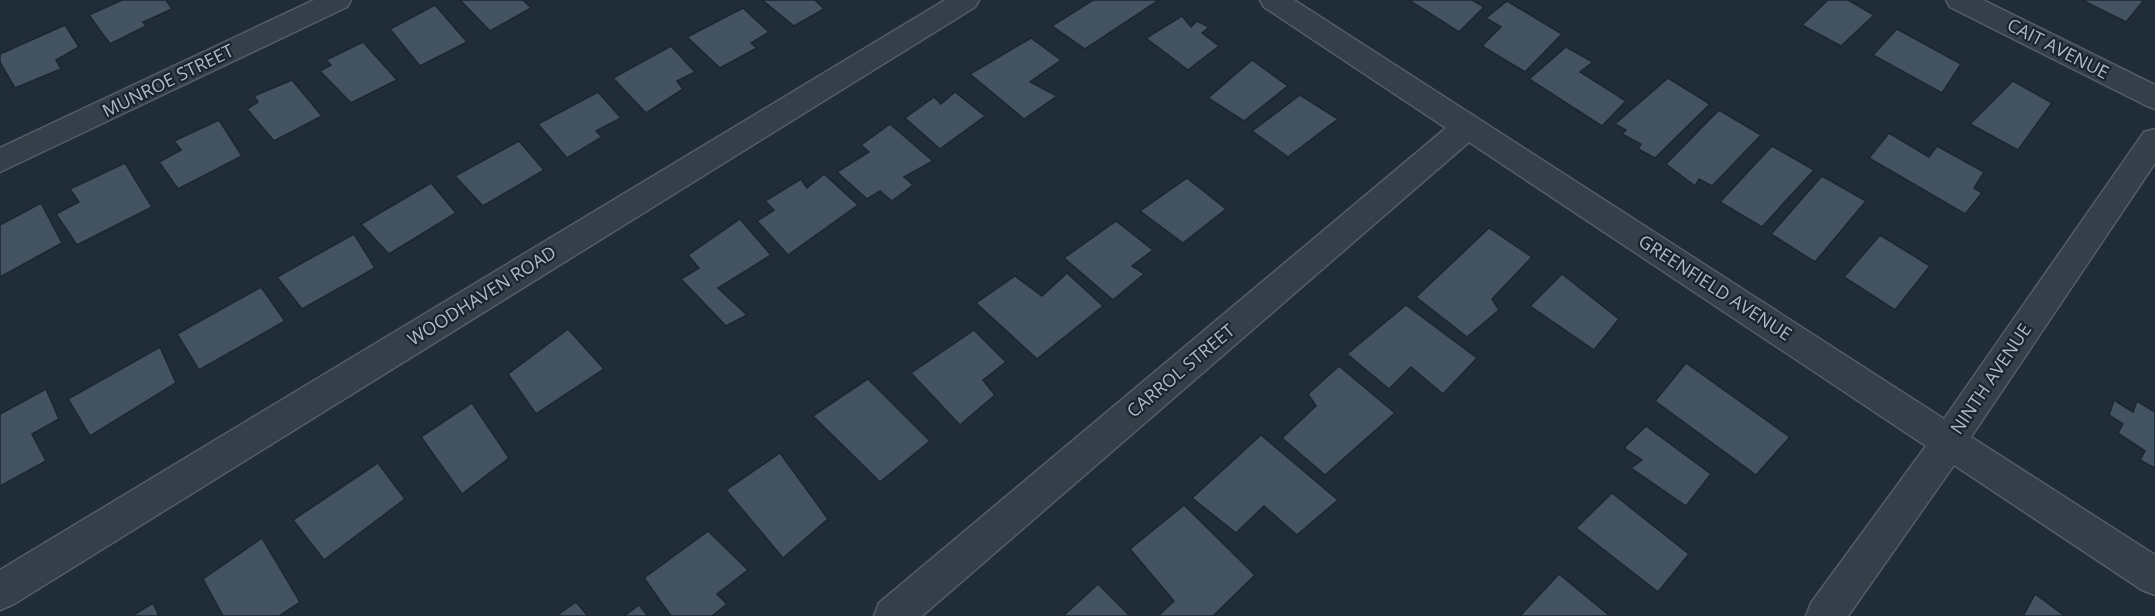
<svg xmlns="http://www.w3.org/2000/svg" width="2155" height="616" font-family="'Open Sans',sans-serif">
<rect width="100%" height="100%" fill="#202d39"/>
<g fill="#435361" stroke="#1b2630" stroke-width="1.5">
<polygon points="122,0 166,0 172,9 143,22 146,26 110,44 89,15"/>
<polygon points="460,0 523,0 531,8 490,31"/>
<polygon points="762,0 818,0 816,1 824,9 794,26"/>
<polygon points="1093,0 1159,0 1085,49 1052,26"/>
<polygon points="1409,0 1472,0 1484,7 1459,32"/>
<polygon points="1828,0 1848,0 1874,15 1841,46 1802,25"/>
<polygon points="2082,0 2144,0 2126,22"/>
<polygon points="1507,1 1562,34 1525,72 1482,46 1501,27 1486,18"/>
<polygon points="435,5 467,42 420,66 390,29"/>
<polygon points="743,8 769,32 751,43 757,48 720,68 687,37"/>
<polygon points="1182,16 1191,27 1197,21 1209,27 1202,33 1219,46 1188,70 1146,38"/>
<polygon points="65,25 79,47 56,60 61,69 15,88 0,62 0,54"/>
<polygon points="1897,29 1961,64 1942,93 1873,55"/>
<polygon points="1031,38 1061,60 1030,82 1057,96 1024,119 970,74"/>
<polygon points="363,42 397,80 351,103 320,71 331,65 326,60"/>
<polygon points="671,46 695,72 677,81 683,89 646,113 613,78"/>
<polygon points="1566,47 1593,62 1580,72 1626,101 1602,126 1529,79"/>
<polygon points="1252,60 1288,86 1244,121 1208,98"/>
<polygon points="1668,78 1710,104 1655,158 1638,149 1641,144 1622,134 1626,130 1615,124"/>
<polygon points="292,80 322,116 274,141 247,109 258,102 254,96"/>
<polygon points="2013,81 2052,103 2018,150 1970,124"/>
<polygon points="598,92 621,118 596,131 602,137 567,158 538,124"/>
<polygon points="955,92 985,116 940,149 905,118 934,97 941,104"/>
<polygon points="1300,95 1338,119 1288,157 1252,131"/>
<polygon points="1719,110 1761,135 1712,186 1699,179 1695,186 1666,164"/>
<polygon points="219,120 242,156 178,189 159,162 181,150 174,141"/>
<polygon points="890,124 933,161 904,177 913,185 892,201 880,191 867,199 837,172 869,152 861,145"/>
<polygon points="1889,133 1929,157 1937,146 1984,172 1974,188 1982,193 1965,214 1869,158"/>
<polygon points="519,141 544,170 483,206 455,176"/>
<polygon points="1772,146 1814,170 1762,227 1720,202"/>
<polygon points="125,163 152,207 77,245 56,214 79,202 70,189"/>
<polygon points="824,174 858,205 788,255 757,221 774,210 765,201 801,179 807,188"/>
<polygon points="1822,176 1866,201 1815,262 1771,234"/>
<polygon points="1187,178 1226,209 1183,243 1140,211"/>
<polygon points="431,183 456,213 389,254 361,224"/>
<polygon points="41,203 62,243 0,277 0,225"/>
<polygon points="740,219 771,255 718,288 747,315 726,326 681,279 699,268 688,255"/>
<polygon points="1116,221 1153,250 1132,266 1144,274 1113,300 1064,258"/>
<polygon points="1489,228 1532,257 1492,299 1499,310 1467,337 1416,297"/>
<polygon points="354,234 375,268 302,309 277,277"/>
<polygon points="1880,235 1930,266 1895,310 1844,277"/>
<polygon points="1067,273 1103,306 1037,359 976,303 1015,276 1042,296"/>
<polygon points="1562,274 1619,319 1594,350 1530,306"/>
<polygon points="261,287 285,321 199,370 177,334"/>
<polygon points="1406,305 1477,358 1443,394 1411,367 1389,389 1347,354"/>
<polygon points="568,329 604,369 536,414 508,374"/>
<polygon points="974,330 1006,362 983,380 995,395 960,425 911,373"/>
<polygon points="160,347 176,383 90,436 68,399"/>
<polygon points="1686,363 1790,437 1756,475 1655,401"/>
<polygon points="1339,366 1395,413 1325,475 1282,438 1316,406 1308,394"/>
<polygon points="868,379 930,441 880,482 813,416"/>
<polygon points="46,389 59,419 32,434 46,461 0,486 0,414"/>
<polygon points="2114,400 2133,412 2137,401 2155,412 2155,468 2140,460 2145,451 2118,433 2123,424 2109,415"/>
<polygon points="472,403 509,458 462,494 421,437"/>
<polygon points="1646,426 1711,474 1686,506 1631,468 1642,460 1624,448"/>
<polygon points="1261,435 1338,500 1297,535 1264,506 1236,533 1192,498"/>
<polygon points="780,453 828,519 783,558 726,490"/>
<polygon points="378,463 405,499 324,560 293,520"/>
<polygon points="1612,493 1689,554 1658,592 1576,528"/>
<polygon points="1184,505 1255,575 1213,616 1158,616 1174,601 1130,549"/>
<polygon points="708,531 748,570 717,594 727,604 712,616 671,616 644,578"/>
<polygon points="262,538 300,602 279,616 223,616 203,579"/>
<polygon points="1559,574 1610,616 1520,616"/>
<polygon points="1098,584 1130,616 1063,616"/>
<polygon points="2035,594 2065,616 2023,616"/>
<polygon points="576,602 588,616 556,616"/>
<polygon points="153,603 159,616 132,616"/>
<polygon points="639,605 648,616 624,616"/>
</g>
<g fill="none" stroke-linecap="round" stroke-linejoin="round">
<defs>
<g id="street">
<polygon points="314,0 351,0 347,7 0,172 0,148"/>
<polygon points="945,0 979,0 975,7 14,604 0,610 0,570"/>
<polygon points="1260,0 1294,0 1944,419 2144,132 2155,129 2155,163 1971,437 2155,555 2155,595 2142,590 1954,465 1848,616 1806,616 1811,603 1926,446 1469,142 922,616 874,616 879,603 1446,128 1264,7"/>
<polygon points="1946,0 1983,0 2155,85 2155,109 2145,105 1950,7"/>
</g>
</defs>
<use href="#street" stroke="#515d67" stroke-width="3"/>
<use href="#street" fill="#343f49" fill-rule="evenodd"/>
</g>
<g text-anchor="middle" stroke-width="4.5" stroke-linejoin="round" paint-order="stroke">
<g font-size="18" fill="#aebac6" stroke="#19242e">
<text transform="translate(2058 49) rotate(27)" y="6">CAIT AVENUE</text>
<text transform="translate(168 81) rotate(-26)" y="6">MUNROE STREET</text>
<text transform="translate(1715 288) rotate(33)" y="6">GREENFIELD AVENUE</text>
<text transform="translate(482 296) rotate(-32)" y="6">WOODHAVEN ROAD</text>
<text transform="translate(1181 371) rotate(-40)" y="6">CARROL STREET</text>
<text transform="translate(1991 379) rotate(-56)" y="6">NINTH AVENUE</text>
</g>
</g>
</svg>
